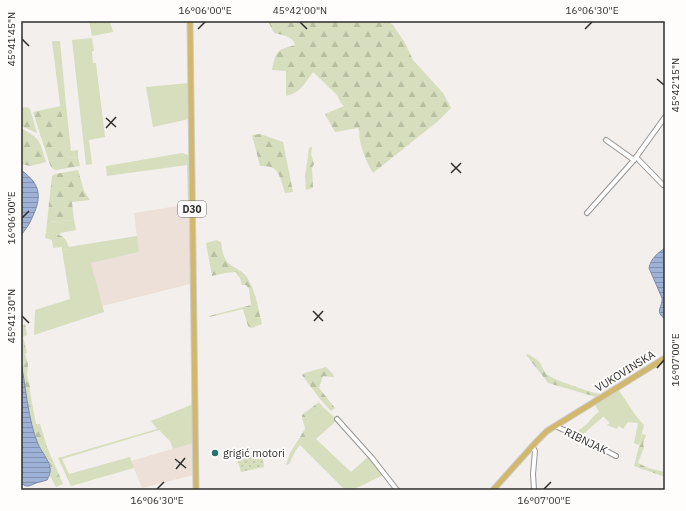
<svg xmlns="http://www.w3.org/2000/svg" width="686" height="511" font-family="'IBM Plex Sans',sans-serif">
<defs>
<pattern id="forest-firs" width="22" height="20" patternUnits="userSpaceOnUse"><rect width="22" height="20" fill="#d6debd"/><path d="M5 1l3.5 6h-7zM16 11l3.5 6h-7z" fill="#b8bfa3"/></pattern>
<pattern id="garden-dots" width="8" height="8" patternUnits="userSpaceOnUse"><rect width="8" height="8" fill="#d6debd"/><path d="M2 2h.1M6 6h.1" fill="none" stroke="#b8bfa3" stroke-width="1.8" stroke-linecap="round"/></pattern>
<pattern id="water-rules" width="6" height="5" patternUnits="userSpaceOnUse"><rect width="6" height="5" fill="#9eb1d6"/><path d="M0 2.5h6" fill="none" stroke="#8190ae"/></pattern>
</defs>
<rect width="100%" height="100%" fill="#f3efec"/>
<g fill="#ece0d9">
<polygon points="190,204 190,284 102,306 91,263 139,252 134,213"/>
<polygon points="193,443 193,475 142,488 131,461"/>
</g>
<g fill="#d6debd">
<polygon points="89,21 110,21 113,32 92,36"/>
<polygon points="92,38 94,51 92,51 93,63 96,63 105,137 89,140 92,164 86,165 72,40"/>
<polygon points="52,41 60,41 66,105 71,151 78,150 78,157 68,158 66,153"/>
<polygon points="189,83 189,119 153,127 146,87"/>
<polygon points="182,153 188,155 190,160 190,204 188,204 187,165 107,176 106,166"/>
<polygon points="74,220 76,230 60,233 60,235 46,232 47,222"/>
<polygon points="137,236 139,252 91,263 104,312 34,335 35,310 70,299 62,250 69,249 68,247"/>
<polygon points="618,389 636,416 644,425 639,445 634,443 638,423 628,422 623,429 619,426 617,429 607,425 610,423 599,412 594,403"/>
<polygon points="193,404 193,443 173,449 170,441 159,430 62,459 69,474 130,457 134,468 71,486 58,458 157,429 151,421"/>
<path d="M323 407 337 420 316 439 351 472 369 456 385 475C371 479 359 490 345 490L300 445C308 435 309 430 307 418Z"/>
</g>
<g fill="url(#forest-firs)">
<path d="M268 21H388L393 25 405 43 413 60 443 93 451 108 437 122 373 173C367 163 362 151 360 140 359 135 360 132 358 128L335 132 325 114 344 106 341 103 337 95 313 72C306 82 299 94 286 96V71L272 70C276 50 277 50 295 45 293 36 282 35 274 33Z"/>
<polygon points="61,106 66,153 68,158 78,157 80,166 56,170 53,169 50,165 33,112"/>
<polygon points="27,107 30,109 37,133 21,126 21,108"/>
<path d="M21 128C42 140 39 140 46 162L30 166 21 164Z"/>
<path d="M260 134 283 142 293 192 285 193C282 184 280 170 271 167 268 166 263 166 260 166L252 135Z"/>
<polygon points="311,147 312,147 311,154 314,164 312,168 313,188 306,190 305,177 309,148"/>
<polygon points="78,170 84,191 90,200 72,202 74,220 47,222 52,176 55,174"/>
<path d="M46 232C59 235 66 234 69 249L62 250V247L53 248 52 240 45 238Z"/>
<path d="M216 240 221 242C222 249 223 258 228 263 235 269 243 270 248 279 256 292 258 309 262 324L251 328 248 326 243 309 209 317V316L251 305 249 289 246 285H242L240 278 236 272 225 273 212 276 206 243Z"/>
<polygon points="25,324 27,335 23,337 27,353 25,354 28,364 27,375 30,387 30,392 36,424 40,424 47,447 63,484 56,487 50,476 51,469 49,462 38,444 31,421 21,362 21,326"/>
<path d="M528 354C532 357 537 359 540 363 543 368 544 373 549 376 555 380 595 394 600 394L596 397 548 383 546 380 526 355Z"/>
<polygon points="326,367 333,374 334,377 323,376 319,388 335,408 331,411 320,399 302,375 305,373"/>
<path d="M319 402 323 407 307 418 309 430 308 435 296 450 289 464 286 465 290 453 305 429C305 425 302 421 302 415Z"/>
<path d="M599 412 604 416 581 436 576 434C579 429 584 427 588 423 592 418 594 415 599 412Z"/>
<polygon points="642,434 646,435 643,444 644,447 638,463 648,468 665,472 665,477 634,466"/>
</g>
<polygon fill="url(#garden-dots)" points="262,454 264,467 241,472 237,458"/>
<g fill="url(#water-rules)" stroke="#7c89a3">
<path d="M21 170C42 185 42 198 31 220 29 226 24 230 21 236Z"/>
<path d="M665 248V319C654 311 663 307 662 298L649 268C651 258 658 253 665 248Z"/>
<path d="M21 362C26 388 28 420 38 444 44 457 56 466 47 480 45 481 42 481 40 482 32 483 29 490 21 483Z"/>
</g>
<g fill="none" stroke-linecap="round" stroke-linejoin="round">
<defs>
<g id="minor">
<polyline points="606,140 634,160"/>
<polyline points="636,157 663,185"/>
<polyline points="587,213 634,160 665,117"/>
<polyline points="337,419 372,458 397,490"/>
<polyline points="555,426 580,437 616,456"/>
<polyline points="532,446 535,451 533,474 534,490"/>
</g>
<g id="major">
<polyline points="190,21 196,490"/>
<polyline points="493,490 537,441 547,431 665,358"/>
</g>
</defs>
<use href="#minor" stroke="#989492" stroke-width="6"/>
<use href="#major" stroke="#cdcdcc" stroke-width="7"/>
<use href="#minor" stroke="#fff" stroke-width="4"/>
<use href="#major" stroke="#d1b86c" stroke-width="5"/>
</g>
<path fill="none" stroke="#2e2d2c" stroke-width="1.5" d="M300 22 307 29M198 29 205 22M585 29 592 22M22 39 29 46M657 79 664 85M106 118 116 127M106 128 116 117M451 163 461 173M451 173 461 163M22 218 29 211M313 311 323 321M22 316 29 323M314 321 323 311M657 368 664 360M175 459 186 468M176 469 185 458M157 489 164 482M544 489 551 482"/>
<circle fill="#27716e" stroke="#fffdfc" stroke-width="1.5" cx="215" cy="453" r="4"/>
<g text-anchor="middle" stroke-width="3.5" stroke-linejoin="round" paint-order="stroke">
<rect fill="#fffdfc" stroke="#6d6b6a" stroke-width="1" x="178" y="201" width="28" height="16" rx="3"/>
<g font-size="10" font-weight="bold" fill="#2e2d2c">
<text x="192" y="213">D30</text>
</g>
<g font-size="11" fill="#2e2d2c" stroke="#fffdfc">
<text transform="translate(625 371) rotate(-32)" y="4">VUKOVINSKA</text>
<text transform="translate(586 441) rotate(26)" y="4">RIBNJAK</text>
</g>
<g font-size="11" fill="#2e2d2c" stroke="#fffdfc" text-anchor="start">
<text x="223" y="457">grigić motori</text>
</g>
</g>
<rect width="686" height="511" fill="none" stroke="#fffdfc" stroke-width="44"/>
<rect x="22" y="22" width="642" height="467" fill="none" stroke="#2e2d2c" stroke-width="1.5"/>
<g font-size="10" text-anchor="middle" fill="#2e2d2c">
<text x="205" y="14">16°06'00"E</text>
<text x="300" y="14">45°42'00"N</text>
<text x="592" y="14">16°06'30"E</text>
<text transform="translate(11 39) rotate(-90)" y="4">45°41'45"N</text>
<text transform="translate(675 85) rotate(-90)" y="4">45°42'15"N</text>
<text transform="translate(11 218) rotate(-90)" y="4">16°06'00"E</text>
<text transform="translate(11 316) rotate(-90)" y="4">45°41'30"N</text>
<text transform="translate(675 360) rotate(-90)" y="4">16°07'00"E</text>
<text x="157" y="504">16°06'30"E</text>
<text x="544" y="504">16°07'00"E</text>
</g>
</svg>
